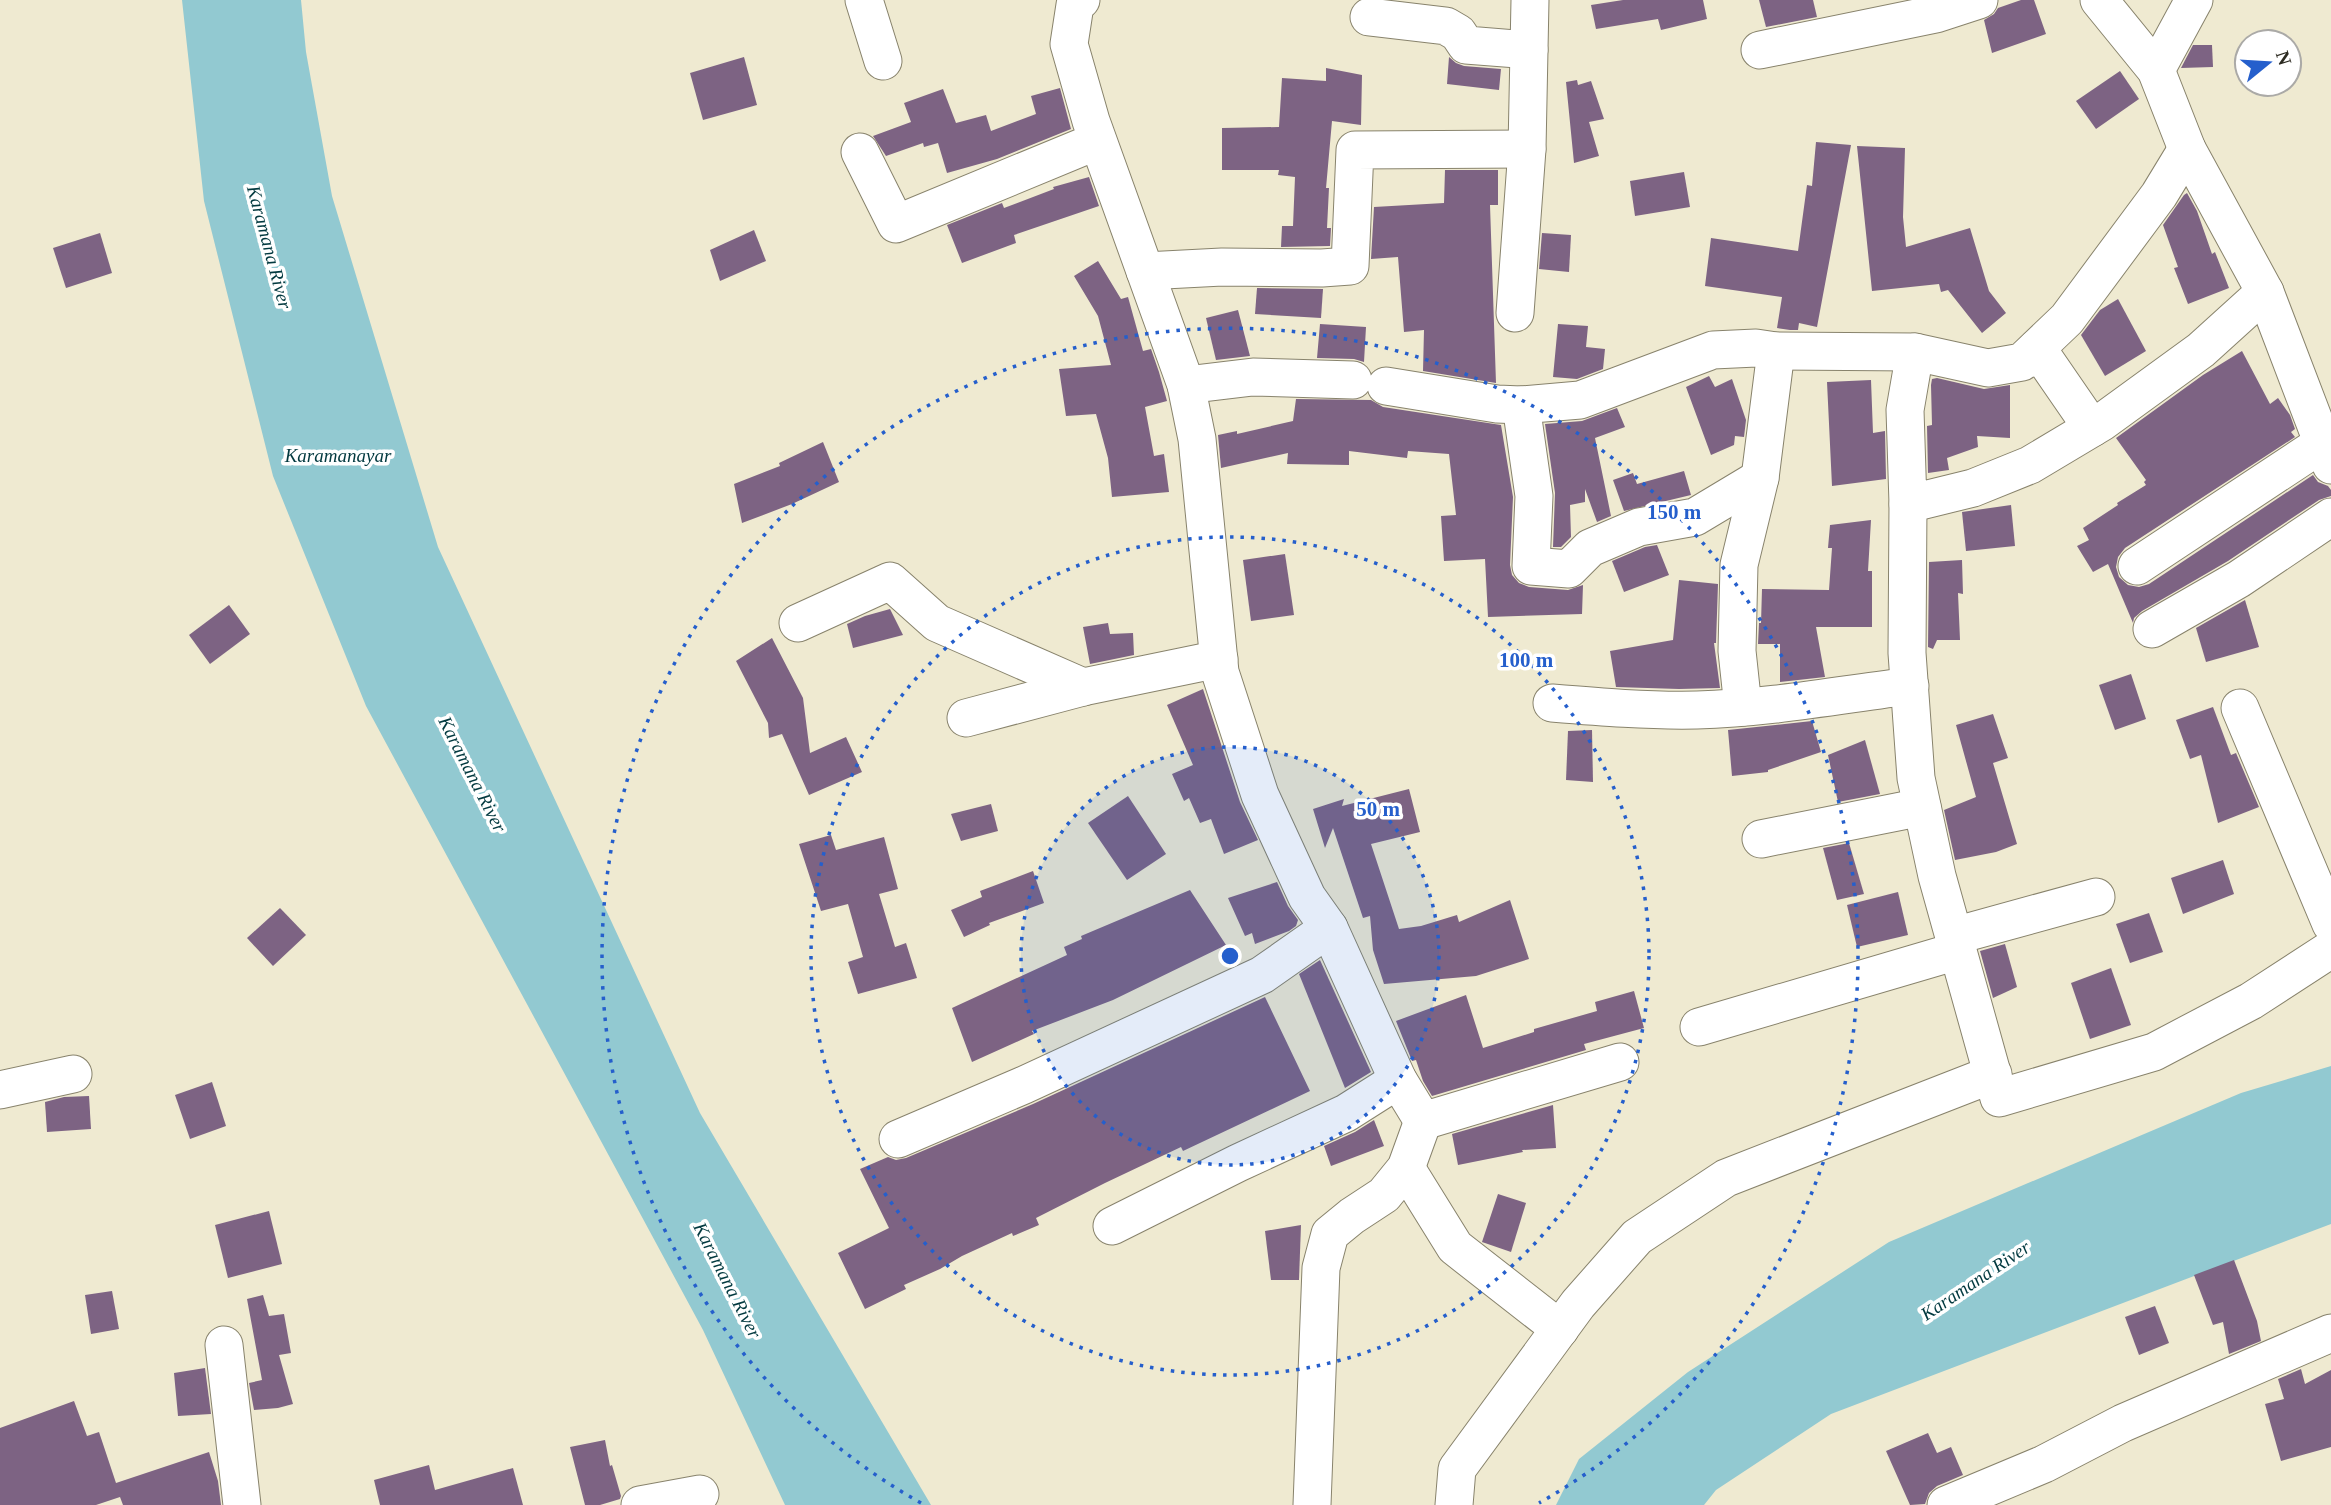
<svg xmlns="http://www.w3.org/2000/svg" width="2331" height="1505" font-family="Georgia,serif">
<rect width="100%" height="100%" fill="#efead1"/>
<g fill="#92c9d1">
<polygon points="182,0 301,0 306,52 332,196 438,547 700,1113 931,1505 785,1505 703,1330 366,706 273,476 204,201"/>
<polygon points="2331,1066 2331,1224 1831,1414 1716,1490 1704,1505 1556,1505 1579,1459 1688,1372 1889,1242 2241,1093"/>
</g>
<g fill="#7d6383">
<polygon points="1623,0 1703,0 1707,19 1661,30 1658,19 1596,29 1591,5"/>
<polygon points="1759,0 1813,0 1817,17 1766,27"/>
<polygon points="2021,0 2034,0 2046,34 1992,53 1984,20 1994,14 1998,8"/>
<polygon points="2193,45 2212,45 2213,67 2181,68"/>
<polygon points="744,57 757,105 703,120 690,73"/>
<polygon points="1449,57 1456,63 1464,66 1501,69 1499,90 1447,84"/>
<polygon points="1326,68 1362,75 1361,125 1332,121 1326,188 1329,188 1327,228 1331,228 1330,246 1281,247 1282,226 1293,226 1295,177 1278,175 1279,170 1222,170 1222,128 1279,127 1282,78 1326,81"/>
<polygon points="2120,71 2139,99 2096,129 2076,101"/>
<polygon points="1577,80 1578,85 1591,81 1604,119 1589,122 1599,156 1574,163 1566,82"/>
<polygon points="1060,88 1071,129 997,159 947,173 938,143 924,147 923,143 886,156 873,136 911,122 904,103 943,89 956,123 986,115 991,131 1036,114 1031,96"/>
<polygon points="1816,142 1851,145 1817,327 1799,323 1798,330 1790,330 1777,328 1782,297 1705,286 1711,238 1798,251 1807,185 1812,186"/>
<polygon points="1857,146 1905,148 1903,217 1906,247 1970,228 1989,291 2006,313 1982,333 1948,290 1941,292 1939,284 1872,291"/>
<polygon points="1445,170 1498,170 1498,205 1490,205 1496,383 1423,371 1424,330 1404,332 1398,257 1371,259 1374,207 1444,203"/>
<polygon points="1684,172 1690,207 1635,216 1630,181"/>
<polygon points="1089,177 1099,206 1014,235 1016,243 962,263 947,225 1002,203 1004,208 1054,189 1053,187"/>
<polygon points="2187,193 2197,211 2212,254 2215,252 2229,288 2188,304 2174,268 2178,267 2163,225 2184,195"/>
<polygon points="754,230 766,261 720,281 710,250"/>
<polygon points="100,233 112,273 66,288 53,248"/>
<polygon points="1542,233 1571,235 1569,272 1539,269"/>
<polygon points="1098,261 1121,299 1128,297 1143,351 1151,349 1159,372 1167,401 1145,407 1154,456 1164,454 1169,492 1112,497 1108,458 1096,414 1066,416 1059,369 1111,365 1098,316 1074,276"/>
<polygon points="1257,288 1323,289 1321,318 1255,314"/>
<polygon points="2118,299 2146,351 2105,376 2081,335 2100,310"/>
<polygon points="1238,310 1250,356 1216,360 1206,318"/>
<polygon points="1320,324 1366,327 1364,362 1354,359 1317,358"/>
<polygon points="1558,324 1588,326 1586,347 1605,349 1603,369 1577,379 1553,377"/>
<polygon points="2242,351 2270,404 2278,398 2290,415 2295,429 2291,432 2295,437 2125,548 2118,557 2116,567 2119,577 2128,585 2139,587 2149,584 2313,475 2318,482 2328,486 2331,490 2331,496 2319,500 2228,561 2142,611 2134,618 2133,623 2108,564 2093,572 2077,546 2089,540 2083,528 2118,505 2117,503 2146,485 2144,482 2146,480 2116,438 2203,375"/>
<polygon points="1709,376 1715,387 1732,379 1746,420 1744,437 1735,436 1734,445 1711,455 1686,387"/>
<polygon points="1937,378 1984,389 2010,385 2010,438 1977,436 1978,447 1947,458 1949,470 1928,473 1927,426 1932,425 1931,385 1932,379"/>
<polygon points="1871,380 1873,433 1885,431 1886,479 1832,486 1827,382"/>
<polygon points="1296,399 1371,400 1383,407 1501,425 1513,497 1510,565 1512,575 1519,583 1529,587 1568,590 1583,585 1582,614 1488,617 1485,559 1444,561 1441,516 1456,515 1449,454 1408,451 1407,458 1349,451 1349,465 1287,464 1288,453 1221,468 1218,435 1237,431 1237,434 1293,421"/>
<polygon points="1617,408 1625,427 1595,438 1611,516 1597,522 1585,489 1585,502 1570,505 1571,537 1561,547 1553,547 1555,493 1545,424 1582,421"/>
<polygon points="823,442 839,482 792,504 742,523 734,484 780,466 779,463"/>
<polygon points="1684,471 1691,495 1624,511 1613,480 1633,473 1637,484"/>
<polygon points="2011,505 2015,546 1966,551 1962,512"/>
<polygon points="1871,520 1868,571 1872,571 1872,627 1816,627 1825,677 1780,682 1780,644 1758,644 1759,623 1761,623 1762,589 1829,590 1832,548 1828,548 1830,525"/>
<polygon points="1657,545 1669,575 1624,592 1612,561 1645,547"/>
<polygon points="1285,554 1294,615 1251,621 1243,560"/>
<polygon points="1962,560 1963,594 1958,593 1960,640 1937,640 1933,649 1928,647 1929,562"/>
<polygon points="1679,580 1718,584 1716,643 1714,643 1720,688 1679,689 1616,687 1610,651 1673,640"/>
<polygon points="2245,600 2259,647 2206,662 2196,628"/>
<polygon points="229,605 250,634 210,664 189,635"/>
<polygon points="890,609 903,635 853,648 847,624 865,616"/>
<polygon points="1108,623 1110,634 1133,633 1134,655 1090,664 1083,627"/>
<polygon points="772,638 803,698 810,753 846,737 862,772 809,795 782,734 769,738 768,723 736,661"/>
<polygon points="2131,674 2146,719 2115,730 2099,685"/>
<polygon points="1203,689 1240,802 1258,840 1224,854 1211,819 1200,823 1189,798 1184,801 1172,774 1193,765 1167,705"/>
<polygon points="2213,707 2231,755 2236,753 2259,807 2218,823 2201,755 2190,759 2176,720"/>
<polygon points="1993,714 2008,758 1993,763 2017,844 1996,852 1955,860 1944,810 1976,797 1956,725"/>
<polygon points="1812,721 1821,752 1768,770 1768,772 1732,776 1728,730"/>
<polygon points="1592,730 1593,782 1566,780 1568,731"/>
<polygon points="1865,740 1880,794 1838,802 1828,755"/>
<polygon points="1409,789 1420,832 1371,844 1399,929 1421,926 1457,915 1459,922 1510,900 1529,959 1476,976 1384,984 1373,950 1370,916 1363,918 1333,828 1325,848 1313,809 1344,799 1342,806"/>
<polygon points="1128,796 1166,854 1127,880 1088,823"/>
<polygon points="991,804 998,831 961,841 951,814"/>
<polygon points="831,835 836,850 884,837 898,889 879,894 895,947 906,943 917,978 858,994 848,962 863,957 848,904 821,911 799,844"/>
<polygon points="1849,843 1864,894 1837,900 1823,848"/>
<polygon points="2223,860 2234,894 2183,914 2171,878"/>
<polygon points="1033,871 1044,903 989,923 990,925 964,937 951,910 982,897 980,891"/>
<polygon points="1277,882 1288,906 1298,920 1296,926 1289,931 1255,944 1252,933 1245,936 1228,898"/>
<polygon points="1190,890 1226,945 1113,1000 1032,1031 1034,1034 972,1062 952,1008 1067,955 1064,947 1082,939 1081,936"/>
<polygon points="1898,892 1908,935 1857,947 1847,905"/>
<polygon points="280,908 306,935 273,966 247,938"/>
<polygon points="2149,913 2163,952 2130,963 2116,924"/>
<polygon points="2005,944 2017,987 1993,998 1980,951"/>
<polygon points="1320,960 1371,1072 1345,1088 1299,974"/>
<polygon points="2111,968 2131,1025 2090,1039 2071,983"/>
<polygon points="1634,991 1644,1028 1584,1044 1586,1050 1432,1096 1423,1081 1416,1060 1412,1061 1396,1021 1466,995 1483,1048 1534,1032 1534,1029 1597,1011 1595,1002"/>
<polygon points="1265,997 1310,1091 1183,1151 1181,1147 1105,1183 1036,1218 1039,1225 1013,1236 1012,1233 962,1256 940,1269 904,1285 906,1289 865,1309 838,1253 889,1228 860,1169 888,1157 896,1160 906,1158 1033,1104"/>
<polygon points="212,1082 226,1126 190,1139 175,1095"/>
<polygon points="89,1096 91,1129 47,1132 45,1102 64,1097"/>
<polygon points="1553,1105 1556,1148 1522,1150 1523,1152 1458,1165 1452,1134"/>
<polygon points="1374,1120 1384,1146 1331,1166 1324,1146 1355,1132"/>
<polygon points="1498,1194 1526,1203 1511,1252 1482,1242"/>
<polygon points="269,1211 282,1264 228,1278 215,1225"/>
<polygon points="1301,1225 1299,1280 1271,1280 1265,1231"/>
<polygon points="2234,1260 2257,1321 2261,1341 2229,1354 2223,1322 2213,1325 2194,1275"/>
<polygon points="112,1291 119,1329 91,1334 85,1295"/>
<polygon points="263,1295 269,1316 284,1314 291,1353 279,1355 293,1404 278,1408 254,1410 249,1383 262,1380 247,1299"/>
<polygon points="2155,1306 2169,1343 2139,1355 2125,1317"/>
<polygon points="205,1368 211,1414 178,1416 174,1373"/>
<polygon points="2301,1369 2305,1384 2331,1370 2331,1447 2281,1461 2265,1404 2284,1399 2278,1379"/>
<polygon points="74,1401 87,1436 99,1432 116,1483 209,1452 218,1481 221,1505 123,1505 120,1497 96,1505 0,1505 0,1428"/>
<polygon points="1928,1433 1937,1453 1951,1447 1963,1475 1937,1486 1929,1493 1925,1504 1910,1505 1886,1451"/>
<polygon points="605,1440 610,1466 612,1465 621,1496 620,1499 600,1505 585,1505 570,1447"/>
<polygon points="429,1465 435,1490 513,1468 523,1505 380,1505 374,1480"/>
</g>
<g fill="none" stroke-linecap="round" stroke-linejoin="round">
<defs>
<g id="minor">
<polyline points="864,0 883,61"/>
<polyline points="2099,0 2156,70 2187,149 2265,292 2331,465"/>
<polyline points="1369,17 1446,26 1458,33 1466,45 1529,50"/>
<polyline points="1760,50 1936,14 1979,0"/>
<polyline points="2156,70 2194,0"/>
<polyline points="2187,149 2159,195 2067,319 2022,362 1988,368 1915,352 1905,410 1908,504 1973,488 2030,465 2102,422 2201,350 2265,292"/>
<polyline points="860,152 896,224 1097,141"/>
<polyline points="1145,271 1222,267 1322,268 1350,266 1355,150 1527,149"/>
<polyline points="1515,313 1527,149 1530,0"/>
<polyline points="2037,348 2092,428"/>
<polyline points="1186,385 1253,377 1353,380"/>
<polyline points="1386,386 1497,404 1521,405 1580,400 1713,350 1756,348 1776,351 1915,352"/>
<polyline points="1521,405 1534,496 1531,566 1569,569 1590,548 1639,527 1695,517 1760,478"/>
<polyline points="1908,504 1907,653 1916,778 1937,876 1999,1098 2154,1052 2251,1001 2331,949"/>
<polyline points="2137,566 2323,443"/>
<polyline points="798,623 890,581 937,623 1083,687"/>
<polyline points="2152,629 2239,579 2331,517"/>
<path d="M1552 703C1600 707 1648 711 1697 710 1768 708 1839 695 1910 686"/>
<polyline points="1743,707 1737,651 1739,565 1760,478 1776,351"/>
<polyline points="2240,708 2331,924"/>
<polyline points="966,718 1083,687 1219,659"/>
<polyline points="1761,839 1922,807"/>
<polyline points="1329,928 1398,1080 1423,1121 1620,1062"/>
<polyline points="1954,936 2096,897"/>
<polyline points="1699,1027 1957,951"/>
<polyline points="0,1090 73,1074"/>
<polyline points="898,1139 1024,1085 1262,975 1329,928 1307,897 1260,795 1220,672 1197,439 1186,385 1091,121 1069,44 1075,5 1081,0"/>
<polyline points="1406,1168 1455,1247 1560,1329"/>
<polyline points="1112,1226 1238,1163 1346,1113 1398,1080"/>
<polyline points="224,1345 242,1505"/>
<polyline points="640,1505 700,1494"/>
<polyline points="1312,1505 1321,1268 1330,1234 1352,1216 1384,1195 1406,1168 1423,1121"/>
<polyline points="1454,1505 1457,1469 1578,1304 1637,1237 1726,1178 1993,1074"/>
<polyline points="1946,1505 2044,1464 2123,1423 2331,1333"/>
</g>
</defs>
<use href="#minor" stroke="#88836c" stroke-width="39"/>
<use href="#minor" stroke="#fff" stroke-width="37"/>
</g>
<circle cx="1230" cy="956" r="209" fill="#255fcc" fill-opacity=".12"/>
<g fill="none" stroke="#255fcc" stroke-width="3.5" stroke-dasharray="3.5 7">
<circle cx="1230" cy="956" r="209"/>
<circle cx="1230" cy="956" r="419"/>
<path d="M921 1503A628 628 0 1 1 1539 1503"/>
</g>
<g text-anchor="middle" stroke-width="7" stroke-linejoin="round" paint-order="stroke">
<g font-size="19" font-style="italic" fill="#02393f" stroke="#fff">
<text transform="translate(270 247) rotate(75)" y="7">Karamana River</text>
<text x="338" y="462">Karamanayar</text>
<text transform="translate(473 774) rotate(63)" y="7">Karamana River</text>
<text transform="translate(728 1280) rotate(63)" y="7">Karamana River</text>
<text transform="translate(1975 1280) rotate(-34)" y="7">Karamana River</text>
</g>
</g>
<circle cx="1230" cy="956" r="10" fill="#255fcc" stroke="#fff" stroke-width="3.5"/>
<g font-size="21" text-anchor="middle" font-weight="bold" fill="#255fcc" stroke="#fff" stroke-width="7" stroke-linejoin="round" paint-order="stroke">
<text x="1674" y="519">150 m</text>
<text x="1526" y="667">100 m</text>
<text x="1378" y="816">50 m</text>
</g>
<g transform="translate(2268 63) rotate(72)"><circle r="33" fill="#ffffff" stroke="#abaaa7" stroke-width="2"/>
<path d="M0-5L12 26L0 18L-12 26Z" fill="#255fcc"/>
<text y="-10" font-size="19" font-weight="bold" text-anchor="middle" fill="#2d2b22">N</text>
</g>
</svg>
